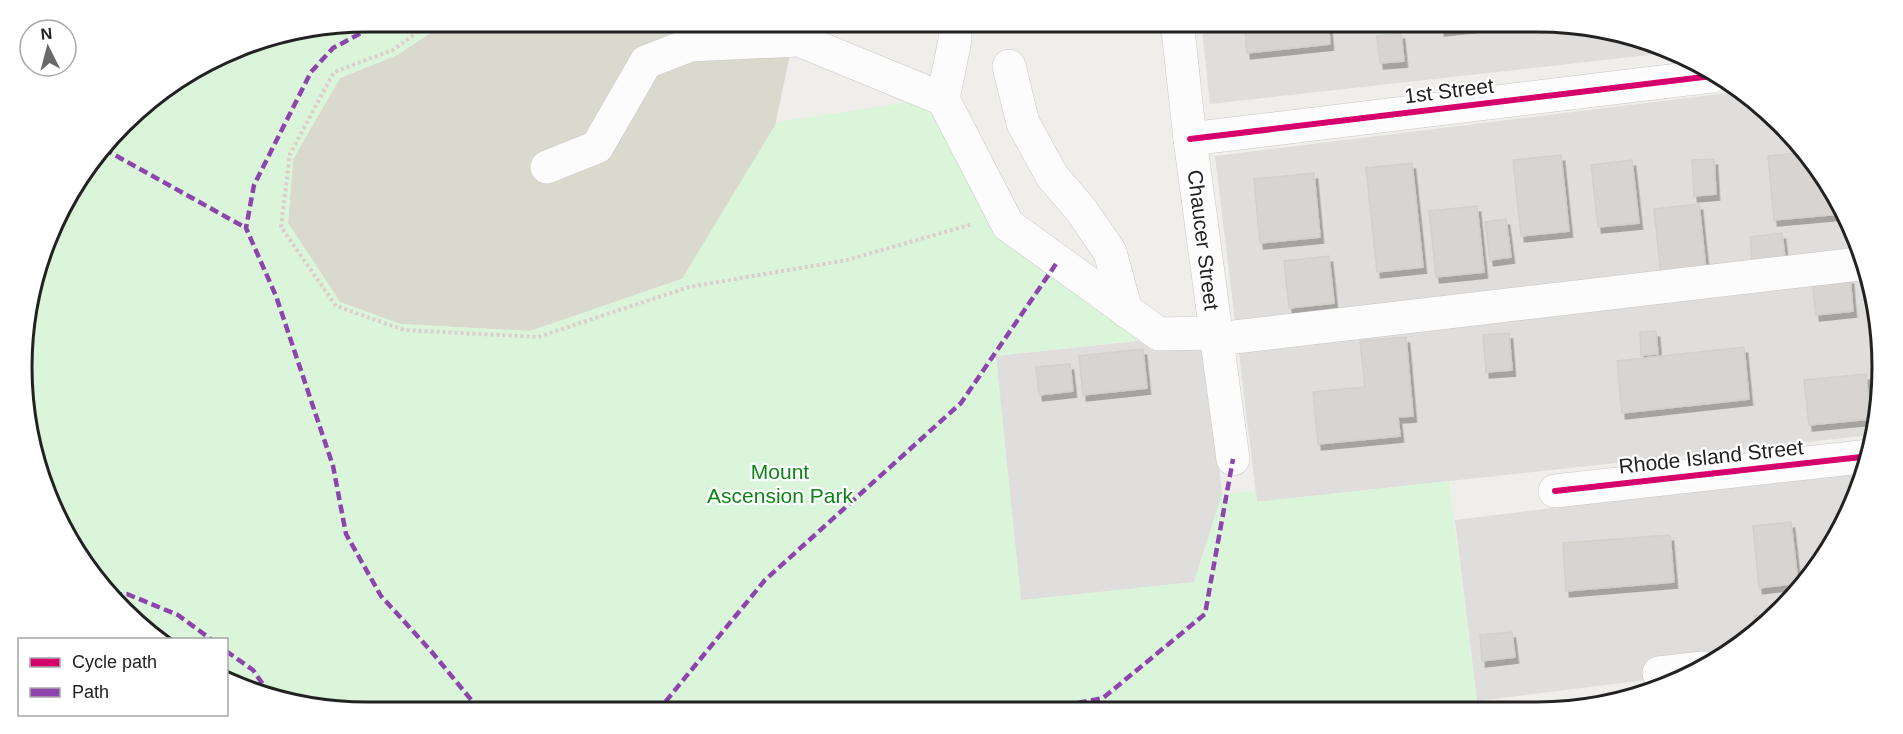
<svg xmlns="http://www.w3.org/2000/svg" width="1903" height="734" font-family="Arial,sans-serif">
<defs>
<filter id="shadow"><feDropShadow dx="3.5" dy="6" stdDeviation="0" flood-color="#0004"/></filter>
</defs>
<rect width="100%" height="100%" fill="#f0eeeb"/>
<g fill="#dfdedc">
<polygon points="1201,21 1536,21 1626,33 1667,53 1210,104"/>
<polygon points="1744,91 1836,194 1879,322 1872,435 1257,502 1215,156"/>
<polygon points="1205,334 1222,494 1194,582 1021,601 995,356"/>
<polygon points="1864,470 1824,559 1764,627 1693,674 1477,701 1455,520"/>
</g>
<polygon fill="#d9d9cd" points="476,21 797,21 775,126 682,279 530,331 400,324 340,302 288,223 293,159 340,78 397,55 438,28"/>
<polygon fill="#daf5da" points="367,21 476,21 438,28 397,55 340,78 293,159 288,223 340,302 400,324 530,331 682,279 777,122 923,100 944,124 960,168 1151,339 996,356 1021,600 1194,582 1222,494 1256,491 1257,502 1449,481 1478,710 367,713 277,701 227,676 226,640 155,639 79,559 28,435 24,322 67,194 139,107 255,39"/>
<g fill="#d7d4d2" stroke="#d3d0cc" stroke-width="1.5" filter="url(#shadow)">
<polygon points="1244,21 1328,21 1330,44 1247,53"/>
<polygon points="1440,21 1497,21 1498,24 1441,30"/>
<polygon points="1401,33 1404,61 1380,63 1377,36"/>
<polygon points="1799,153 1836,194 1840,214 1774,220 1768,156"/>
<polygon points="1561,155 1569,231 1521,236 1513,160"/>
<polygon points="1714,159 1716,194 1694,196 1692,160"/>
<polygon points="1632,160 1639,223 1598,227 1591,165"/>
<polygon points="1412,163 1423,267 1377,272 1366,168"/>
<polygon points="1314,173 1320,237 1260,243 1254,179"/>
<polygon points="1699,204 1706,270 1661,275 1654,209"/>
<polygon points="1477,206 1484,272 1436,277 1429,211"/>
<polygon points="1506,219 1511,257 1490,260 1485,222"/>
<polygon points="1782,233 1785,258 1752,261 1750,237"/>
<polygon points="1329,256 1334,303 1289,308 1284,261"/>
<polygon points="1850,278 1853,311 1816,315 1812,282"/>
<polygon points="1656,331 1658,354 1641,355 1640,332"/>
<polygon points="1509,333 1512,370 1486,372 1483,335"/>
<polygon points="1406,337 1413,416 1398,417 1400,436 1318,444 1313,392 1365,387 1360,341"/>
<polygon points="1744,347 1749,399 1622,413 1617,361"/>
<polygon points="1143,349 1147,388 1083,395 1079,356"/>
<polygon points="1070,364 1073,391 1039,395 1036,367"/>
<polygon points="1866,374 1870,419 1809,425 1804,380"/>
<polygon points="1791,522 1798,583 1759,588 1753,526"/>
<polygon points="1670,535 1674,582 1566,591 1563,543"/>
<polygon points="1776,613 1764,627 1756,632 1754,616"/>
<polygon points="1512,632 1515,657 1482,661 1480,635"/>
</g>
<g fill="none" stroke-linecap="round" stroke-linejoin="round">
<defs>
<g id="minor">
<polyline points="1177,21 1190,139 1233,459"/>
<polyline points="1009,66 1023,123 1052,176 1081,210 1110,252 1126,311"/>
<polyline points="943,99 955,40 955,21"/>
<polyline points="1190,139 1712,76"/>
<polyline points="547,167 597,147 646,62 690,45 799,40 943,99 1008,225 1159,334 1215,333"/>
<polyline points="1217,339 1859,264"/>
<polyline points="1555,491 1870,456"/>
<polyline points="1659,673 1703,668"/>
</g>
</defs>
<use href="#minor" stroke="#c9c8c7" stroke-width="34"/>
<polyline stroke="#dccecd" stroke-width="4" stroke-dasharray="3 3" stroke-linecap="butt" points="433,21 393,50 334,72 290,154 281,227 336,306 404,330 538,337 689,287 847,260 973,224"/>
<use href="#minor" stroke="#fdfcfc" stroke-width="33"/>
<g stroke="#8e44ad" stroke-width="4.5" stroke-dasharray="9 4.5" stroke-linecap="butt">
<polyline points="384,21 333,48 311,72 254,185 246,228 276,296 333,466 346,534 381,596 431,651 482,713"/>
<polyline points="104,149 246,228"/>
<polyline points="113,595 127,594 178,615 212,640"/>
<polyline points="226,651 253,670 273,699"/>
<polyline points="1038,711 1103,698 1205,614 1233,459"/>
<polyline points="657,712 765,580 961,403 1058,261"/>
</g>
<defs>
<g id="cycleway">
<polyline points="1190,139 1712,76"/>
<polyline points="1555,491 1870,456"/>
</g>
</defs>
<use href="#cycleway" stroke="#fff" stroke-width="10"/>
<use href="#cycleway" stroke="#d6006c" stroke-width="6"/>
</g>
<g text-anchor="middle" stroke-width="4.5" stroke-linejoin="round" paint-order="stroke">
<g font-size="21" fill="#222" stroke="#fff">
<text transform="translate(1449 91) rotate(-7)" y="7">1st Street</text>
<text transform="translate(1203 240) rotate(83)" y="7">Chaucer Street</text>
<text transform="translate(1711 457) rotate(-6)" y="7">Rhode Island Street</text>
</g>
<g font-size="21" fill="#0c8416" stroke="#fff">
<text x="780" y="479">Mount<tspan x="780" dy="24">Ascension Park</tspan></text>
</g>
</g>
<path d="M0 0H1903V734H0ZM367 32H1537A335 335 0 0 1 1872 367V367A335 335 0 0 1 1537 702H367A335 335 0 0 1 32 367V367A335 335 0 0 1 367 32Z" fill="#fff" fill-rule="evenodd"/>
<path fill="none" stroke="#222" stroke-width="3" d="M367 32H1537A335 335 0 0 1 1872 367V367A335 335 0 0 1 1537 702H367A335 335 0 0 1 32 367V367A335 335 0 0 1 367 32Z"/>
<rect x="18" y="638" width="210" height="78" fill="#ffffff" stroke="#a7a7a7" stroke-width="1.5"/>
<rect x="30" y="658" width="30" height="9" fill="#d6006c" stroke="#a7a7a7" stroke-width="1.5"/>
<text x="72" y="668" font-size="18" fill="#222222">Cycle path</text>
<rect x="30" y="688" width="30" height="9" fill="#8e44ad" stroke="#a7a7a7" stroke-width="1.5"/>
<text x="72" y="698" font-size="18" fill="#222222">Path</text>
<g transform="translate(48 48) rotate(354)"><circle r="28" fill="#ffffff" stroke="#a7a7a7" stroke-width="1.5"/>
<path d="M0-4.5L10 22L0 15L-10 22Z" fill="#6a6968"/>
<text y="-9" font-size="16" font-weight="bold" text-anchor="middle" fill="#222222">N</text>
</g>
</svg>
